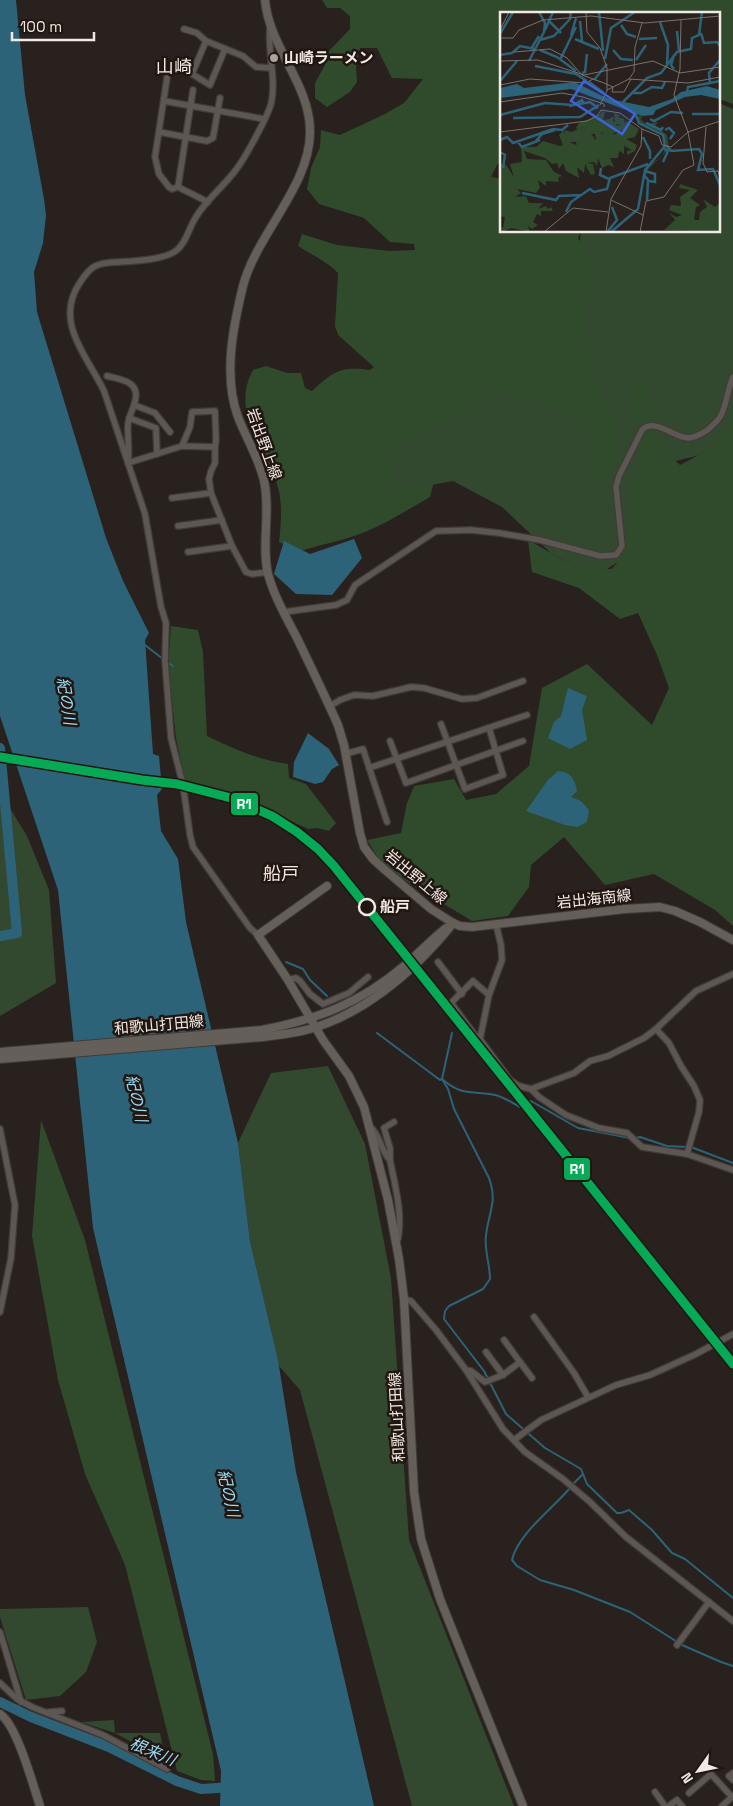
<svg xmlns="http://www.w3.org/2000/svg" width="733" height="1806" font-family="'Space Grotesk','Noto Sans JP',sans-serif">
<rect width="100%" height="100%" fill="#28211d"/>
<g fill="#32492f">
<polygon points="719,103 733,109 733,447 647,468 626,557 594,577 551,553 502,507 453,481 398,491 379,481 391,428 475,390 581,402 573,305 581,231 719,231"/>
<polygon points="0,792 27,836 49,890 56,983 0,1016"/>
<polygon points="328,1066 365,1144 391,1278 409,1540 514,1806 412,1806 300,1390 279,1366 250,1241 238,1143 271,1073"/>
<polygon points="88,1607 97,1642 86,1672 60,1696 26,1700 0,1617 0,1609"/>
<polygon points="114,1720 115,1733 160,1733 163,1748 163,1759 115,1733 81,1722"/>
</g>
<g fill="#2f4b2c">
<path d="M322 0H733V104L719 99V14H502V160L497 165 491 177 502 179V231H581L578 238 592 262 593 285 582 310 599 396 620 429 616 466 584 491 596 445 581 423 546 405 500 393 478 399 452 421 424 432 398 448 389 480 398 491 434 481 430 497C409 509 387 523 365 532 343 541 321 544 298 552L279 542C281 524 283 502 277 484 265 445 230 412 253 370L266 366 287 373H301L305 388 312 391C333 372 340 366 370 370L374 367 338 335 335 326 338 273C326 261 312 255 298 246L302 234 337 245 390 251 415 250 414 244 390 242 364 218 319 204 307 189 311 168 320 147 321 130 340 135 385 114 404 103 423 79 392 78 377 48H360L356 67 357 82 350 92 327 107 315 98V83L325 65 329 51 350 29V16L340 8H327Z"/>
<polygon points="631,377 649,385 659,445 680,465 716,446 733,424 733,926 715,910 654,874 605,885 564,837 531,865 529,887 508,916 472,921 396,875 380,861 367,840 401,833 407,803 414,786 454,779 466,800 496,794 529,766 542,688 587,664 652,725 669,688 657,655 638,613 620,619 579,588 532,572 528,540 578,568 612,569 624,554 629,503 644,446 626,396"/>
<path d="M171 626 198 630 203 652 207 736C233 749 259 760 288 764L289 778 306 784 336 823 329 831 317 828 308 829 239 797 185 780 176 738 168 666Z"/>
<polygon points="41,1120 85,1240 213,1754 215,1781 201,1780 177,1771 125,1565 85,1474 58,1380 32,1236"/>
</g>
<g fill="#2d6379">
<polygon points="0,0 16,0 25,95 44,199 46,215 43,243 34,272 37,312 106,538 123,581 149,633 145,640 153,754 159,756 162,789 157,795 161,831 178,859 186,922 238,1143 250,1241 278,1360 296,1472 374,1806 220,1806 221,1771 93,1228 58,890 0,716"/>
<polygon points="354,539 362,558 332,595 296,594 274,574 284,541 310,554"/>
<polygon points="568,688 587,696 582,710 587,740 570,749 548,738 554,722 561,716"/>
<polygon points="308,733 329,749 339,765 332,769 323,782 315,784 293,777 294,762"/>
<path d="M558 771C571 772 575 779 577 791L571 797 581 801 589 810 587 822 577 827 565 825 526 811 548 780Z"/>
</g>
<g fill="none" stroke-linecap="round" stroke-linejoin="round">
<g stroke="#2d6379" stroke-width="2">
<polyline points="145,645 163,659"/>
<polyline points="167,662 173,666"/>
<polyline points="286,962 303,969 310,980 327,996"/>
<path d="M377 1033 440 1080 442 1079C463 1097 471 1090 495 1095 504 1097 512 1103 520 1107L531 1101 578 1128 630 1138"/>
<path d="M452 1033 442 1079 448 1089 454 1109 489 1178C498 1203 488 1213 486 1236 484 1250 490 1264 490 1279L483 1289 449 1306 445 1311 444 1319 484 1371 506 1414 545 1448 581 1469 587 1484 617 1513H621L629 1510 652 1530 672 1553 685 1559 733 1598"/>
<polyline points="635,1138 640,1137 667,1146 686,1147"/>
<polyline points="691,1147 733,1163"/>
<polyline points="573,1484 582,1475"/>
<path d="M570 1488C553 1508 517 1535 512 1560L517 1566 540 1580 574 1590 630 1612 682 1645 721 1662 733 1666"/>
</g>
<g stroke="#2d6379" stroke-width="10">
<polyline points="0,748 17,933 0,936"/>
<polyline points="0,1702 31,1717 109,1747 177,1781 201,1789 233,1787"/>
</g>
<defs>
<g id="minor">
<polyline points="184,29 197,33 206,41 243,56 256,67 271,68"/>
<polyline points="206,41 192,74 210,85 225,49"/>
<polyline points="167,78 155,157 159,174 169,187 172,189 178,187 208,202"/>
<polyline points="164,101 264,119"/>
<polyline points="159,132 207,141 213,138 220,98"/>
<polyline points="178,187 193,90"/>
<path d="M107 376C124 380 142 382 134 405 132 411 129 417 128 424 127 437 130 450 128 463L182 446 215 447V463L211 471 209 479 211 493 232 546 246 572 252 574 268 572"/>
<polyline points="134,405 155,413 170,432"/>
<polyline points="129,418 156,428 157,454"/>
<polyline points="182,446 190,427 192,412 215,411 216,440 215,447"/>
<polyline points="172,498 211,493"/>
<polyline points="178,526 222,520"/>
<polyline points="188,552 232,546"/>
<path d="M284 612 336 605 347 600 355 585 436 531 471 530 499 533 540 540 600 556 616 555 622 546 616 487 619 476 642 430C655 417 674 438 688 438 695 438 701 434 706 431 711 427 716 423 720 417 727 405 727 390 733 377"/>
<polyline points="330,706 340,700 354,695 373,696 411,687 424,688 462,699 477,698 523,681"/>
<polyline points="441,724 465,789 503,775 489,728"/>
<polyline points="390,741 406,783 523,741"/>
<polyline points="345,754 363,749 387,822"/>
<polyline points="369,768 527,715"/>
<path d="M258 935 250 928 193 847 190 835 183 785 171 738 165 661 166 623 161 607 145 514 104 391C88 357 54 323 79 284 91 265 96 263 118 262 134 261 165 260 177 250 187 242 189 227 196 217 206 200 223 187 235 171 244 160 267 118 271 104 277 80 267 51 270 25"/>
<polyline points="438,962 462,994"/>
<polyline points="288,980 296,978 300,981 310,994 323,1004 349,993 368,977"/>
<polyline points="489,995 473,981 451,1003 474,1034 480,1039 489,995 502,960 501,945 496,924"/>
<polyline points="656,1029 669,1043 681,1066 694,1086 700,1100 699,1112 687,1154"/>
<polyline points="480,1039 510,1080 519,1086 531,1089 539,1097 566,1115 599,1128 627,1133 642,1147 687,1154 733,1170"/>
<polyline points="531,1089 574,1073 590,1061 608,1056 644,1038 656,1029 696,991 733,974"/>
<path d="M369 1126C380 1134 380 1150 390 1160V1148L384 1128 394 1122"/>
<polyline points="0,1129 15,1205 11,1258 0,1312"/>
<path d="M390 1160C395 1186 403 1213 398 1239L396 1241"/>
<polyline points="404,1299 411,1301 436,1330 466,1370 503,1429 525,1452 563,1479 590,1502 626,1537 733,1621"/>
<polyline points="534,1317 574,1373 588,1397"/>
<polyline points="520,1362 532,1378"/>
<polyline points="466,1370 471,1371 485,1382 503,1375 486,1352"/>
<polyline points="503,1375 520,1362 504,1340"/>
<polyline points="514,1440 541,1420 616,1385 650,1375 696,1354 733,1334"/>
<polyline points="0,1632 21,1702"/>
<polyline points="677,1645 709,1602"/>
<polyline points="0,1683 17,1699 32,1707 103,1735 167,1769"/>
<polyline points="49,1712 62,1711"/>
<polyline points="733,1773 729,1776 733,1780"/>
<polyline points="655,1792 665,1806"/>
<polyline points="689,1793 711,1774 732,1797"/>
<polyline points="669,1806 677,1800 682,1806"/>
<polyline points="722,1806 733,1796"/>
</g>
<g id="major">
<path d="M265 0C269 47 310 84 310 131 311 185 256 235 243 286 233 327 223 376 238 417 246 438 259 458 264 481 271 511 261 544 268 574 274 596 286 617 297 638 311 667 325 696 338 725L344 745 360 833 364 847 373 859 385 870 431 909 453 923 460 926 472 927 625 909 660 907 675 911 700 922 733 940"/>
<polyline points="327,886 258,935 288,980 323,1040 349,1076 364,1107 388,1200 399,1259 404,1299 414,1492 421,1539 440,1599 523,1806"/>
<path d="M0 1052 262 1030C318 1019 359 1004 404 966 418 954 431 940 446 928"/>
<path d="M0 1059 263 1037C276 1035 289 1034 302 1031 346 1021 384 994 417 963 430 950 442 938 453 923"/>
<path d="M0 1714C17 1725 33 1785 40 1806"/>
</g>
</defs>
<use href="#minor" stroke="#413b38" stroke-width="8"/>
<use href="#major" stroke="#413b38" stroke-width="10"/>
<use href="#minor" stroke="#5d5753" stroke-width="5.5"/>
<use href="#major" stroke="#645f58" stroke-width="8"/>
<defs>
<polyline id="rail-1" points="0,757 142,780 177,784 231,798 272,816 297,832 318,849 334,866 733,1364"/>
</defs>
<use href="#rail-1" stroke="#221610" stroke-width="12"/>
<use href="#rail-1" stroke="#06aa56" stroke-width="9"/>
</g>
<circle fill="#aba39e" stroke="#221610" stroke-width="2" cx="274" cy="58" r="5"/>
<circle fill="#221610" stroke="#f1e9e4" stroke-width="2.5" cx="367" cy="907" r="8"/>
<g text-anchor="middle" stroke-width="5" stroke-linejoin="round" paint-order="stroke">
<g font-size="15" font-weight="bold" fill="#f1e9e4" stroke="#221610" text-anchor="start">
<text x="284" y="63">山崎ラーメン</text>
</g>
<g font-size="15" fill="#f1e9e4" stroke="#221610">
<text transform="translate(264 444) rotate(70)" y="5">岩出野上線</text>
<text transform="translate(416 877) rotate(40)" y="5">岩出野上線</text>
<text transform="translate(594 899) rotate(-6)" y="5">岩出海南線</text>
<text transform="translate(159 1025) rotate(-5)" y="5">和歌山打田線</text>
<text transform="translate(397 1417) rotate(-93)" y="5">和歌山打田線</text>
</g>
<g font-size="15" font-weight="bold" fill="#f1e9e4" stroke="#221610" text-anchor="start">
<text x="380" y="912">船戸</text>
</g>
<g font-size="16" font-style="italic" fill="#95dbfa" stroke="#221610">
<text transform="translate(67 701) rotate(81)" y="6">紀の川</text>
<text transform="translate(137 1098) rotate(77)" y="6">紀の川</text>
<text transform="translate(229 1493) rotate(77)" y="6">紀の川</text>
<text transform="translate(153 1751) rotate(23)" y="6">根来川</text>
</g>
<g font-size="18" fill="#f1e9e4" stroke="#221610">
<text x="174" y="73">山崎</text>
<text x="281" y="880">船戸</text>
</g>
</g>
<g transform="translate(500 12)">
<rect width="220" height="220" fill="#28211d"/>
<path d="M136 103 143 105 140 107 146 112 158 110 155 114 167 123 169 136 176 138 168 137 161 145 149 156 145 166 146 156 162 144 167 133 160 120 140 110ZM114 104 113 110 118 114 121 112 123 118 114 121 110 129 103 127 99 124 108 116V108ZM84 115 94 125 95 145 77 134 76 130H67L65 125V118L71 120Z" fill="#32492f"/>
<path d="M100 99 105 100 103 108 110 107 108 109 111 112 115 109 114 101 120 103 118 105 124 107 125 112 126 109 139 117 135 125 126 127 137 133 135 139 127 143V139L132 138 124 134V142L119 139 118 146H110L114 155 108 153 102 156 98 146 97 154 94 150 87 151 93 152 95 162 91 163 85 152 84 161 77 155 79 166 66 159 63 151 59 157 57 151 52 152 45 146 24 139 27 147 46 148 54 160 63 164 58 165 59 170 46 169V174L38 168 40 176 36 181 17 177 21 181 15 185 26 184 29 191H43L38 197 46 194 48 197 51 195 53 199H41V204L37 202 33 210 38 213 32 217 28 214 30 220 11 216 2 220 0 213 3 216 5 205 0 204V152L6 153 14 165 10 152 22 150 21 135H36L43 129 60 134 63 133 59 123 64 118 67 129 76 133 96 127 95 122H87L83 115 78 118 76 116 79 111 101 102ZM112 111 121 113 123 119 112 123 109 128 101 126V121L108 118 106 123 113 121 109 116ZM180 172 198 178 190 186 200 193 196 195 194 208H199L200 200 207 195 203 187 215 195 220 191V220L164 218 175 208 169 201 176 205 182 203 169 198 171 193 181 194 180 185 190 178 179 176Z" fill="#2f4b2c" fill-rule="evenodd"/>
<path d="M74 70 109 87 149 95 172 87 181 80 207 74 220 78V87L201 83 185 85 156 98 153 103 142 104 71 77 0 86V76L17 72 24 76Z" fill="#2d6379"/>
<path fill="none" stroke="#2d6379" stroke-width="2.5" d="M99 0 103 39M49 9 61 21M80 9 82 29M160 10 168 33 167 52M121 13 127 22 136 25M45 18 53 0M177 19 179 39M201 21 204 31 217 30 220 34M0 22 13 0M71 23 76 6M75 27 99 37M139 27 157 26M40 28 54 24 70 7 71 0M31 37 39 24M40 38 57 45 76 59M113 38 121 47 133 48M0 43 12 41 20 34 35 37M174 43 171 53 174 57M105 47 111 16 135 0M60 48 76 15M136 48 146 33M29 49 44 20 45 11 39 0M35 54 76 62 87 69M82 61 85 60 87 42M94 68 107 52M0 69 17 49M89 70 104 81M205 72 220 69M131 81H141L152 75 162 76 165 70M187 81 188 75 210 71 209 61 220 48M121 92 147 66 161 61 177 40 191 37 192 26 199 23 202 0M69 94 90 90 98 96M192 102H220M0 103 45 91 73 93 82 88 83 91M13 106 80 105 99 93M150 107 154 109 171 100 183 101M146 111 161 118 163 115M165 118 169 116 174 121 170 127M143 125 150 139V147M0 128 7 125 13 131 53 117 62 118 68 113M17 129 22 135 40 128M36 129 42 122 55 118M166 133 171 139 199 137 202 142 198 158 213 157 220 173M0 140 5 143 3 156M163 150 168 139 164 137M101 156 100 163 109 167M145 159 155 162V170L149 169M144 163 148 168 147 188M22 181 56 188 59 184 81 183M66 200 71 190 90 177 94 180 107 177 110 166 148 152M108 219 117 208 112 195M111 220 138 197 145 158 165 134 163 123 139 111 135 101"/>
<path fill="none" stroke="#78716d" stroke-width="1" d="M86 0 87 20 100 36 107 56V79L100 93M0 18 9 0M0 26H13L19 18 43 8 91 4 145 11 220 4M14 40 50 37 67 46 82 63 104 71 113 75 112 80H124L131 67M0 49 38 48 84 63 153 49 180 61 220 55M129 67 134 60 135 35 142 11M0 73 30 67 86 71 93 67M107 78 129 67 188 71 220 65M0 90 62 81 83 85 104 92V95M101 98 120 101 142 117 141 134 111 187 106 220M206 115 203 151 207 160 218 159 220 166M142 117 159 124 162 133 171 135 188 120 174 83 180 57 181 8M0 120 87 109 97 104 101 98M111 188 143 203M44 220 73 196 108 200M140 220 146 189 164 185 183 158 194 153 188 120 220 109"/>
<path fill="#3d65da" fill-opacity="0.15" stroke="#3d65da" stroke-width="2.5" d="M84 69 135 102 122 122 71 89Z"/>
<rect width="220" height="220" fill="none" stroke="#f1e9e4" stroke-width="2.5"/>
</g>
<g stroke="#221610" stroke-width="2">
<rect x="230" y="792" width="29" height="24" rx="5" fill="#06aa56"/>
<rect x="563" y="1157" width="28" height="24" rx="5" fill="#06aa56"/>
</g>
<g font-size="14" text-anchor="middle" font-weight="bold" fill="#fff">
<text x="244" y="809">R1</text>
<text x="577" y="1174">R1</text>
</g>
<g transform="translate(698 1771) rotate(237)" stroke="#221610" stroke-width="4" paint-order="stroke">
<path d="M0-4L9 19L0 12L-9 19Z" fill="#f1e9e4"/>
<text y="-8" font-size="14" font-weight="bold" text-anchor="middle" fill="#f1e9e4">N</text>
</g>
<path d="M12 32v8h82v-8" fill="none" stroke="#f1e9e4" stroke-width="2.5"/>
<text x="20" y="32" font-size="15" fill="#f1e9e4" stroke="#221610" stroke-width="4" paint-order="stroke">100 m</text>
</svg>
